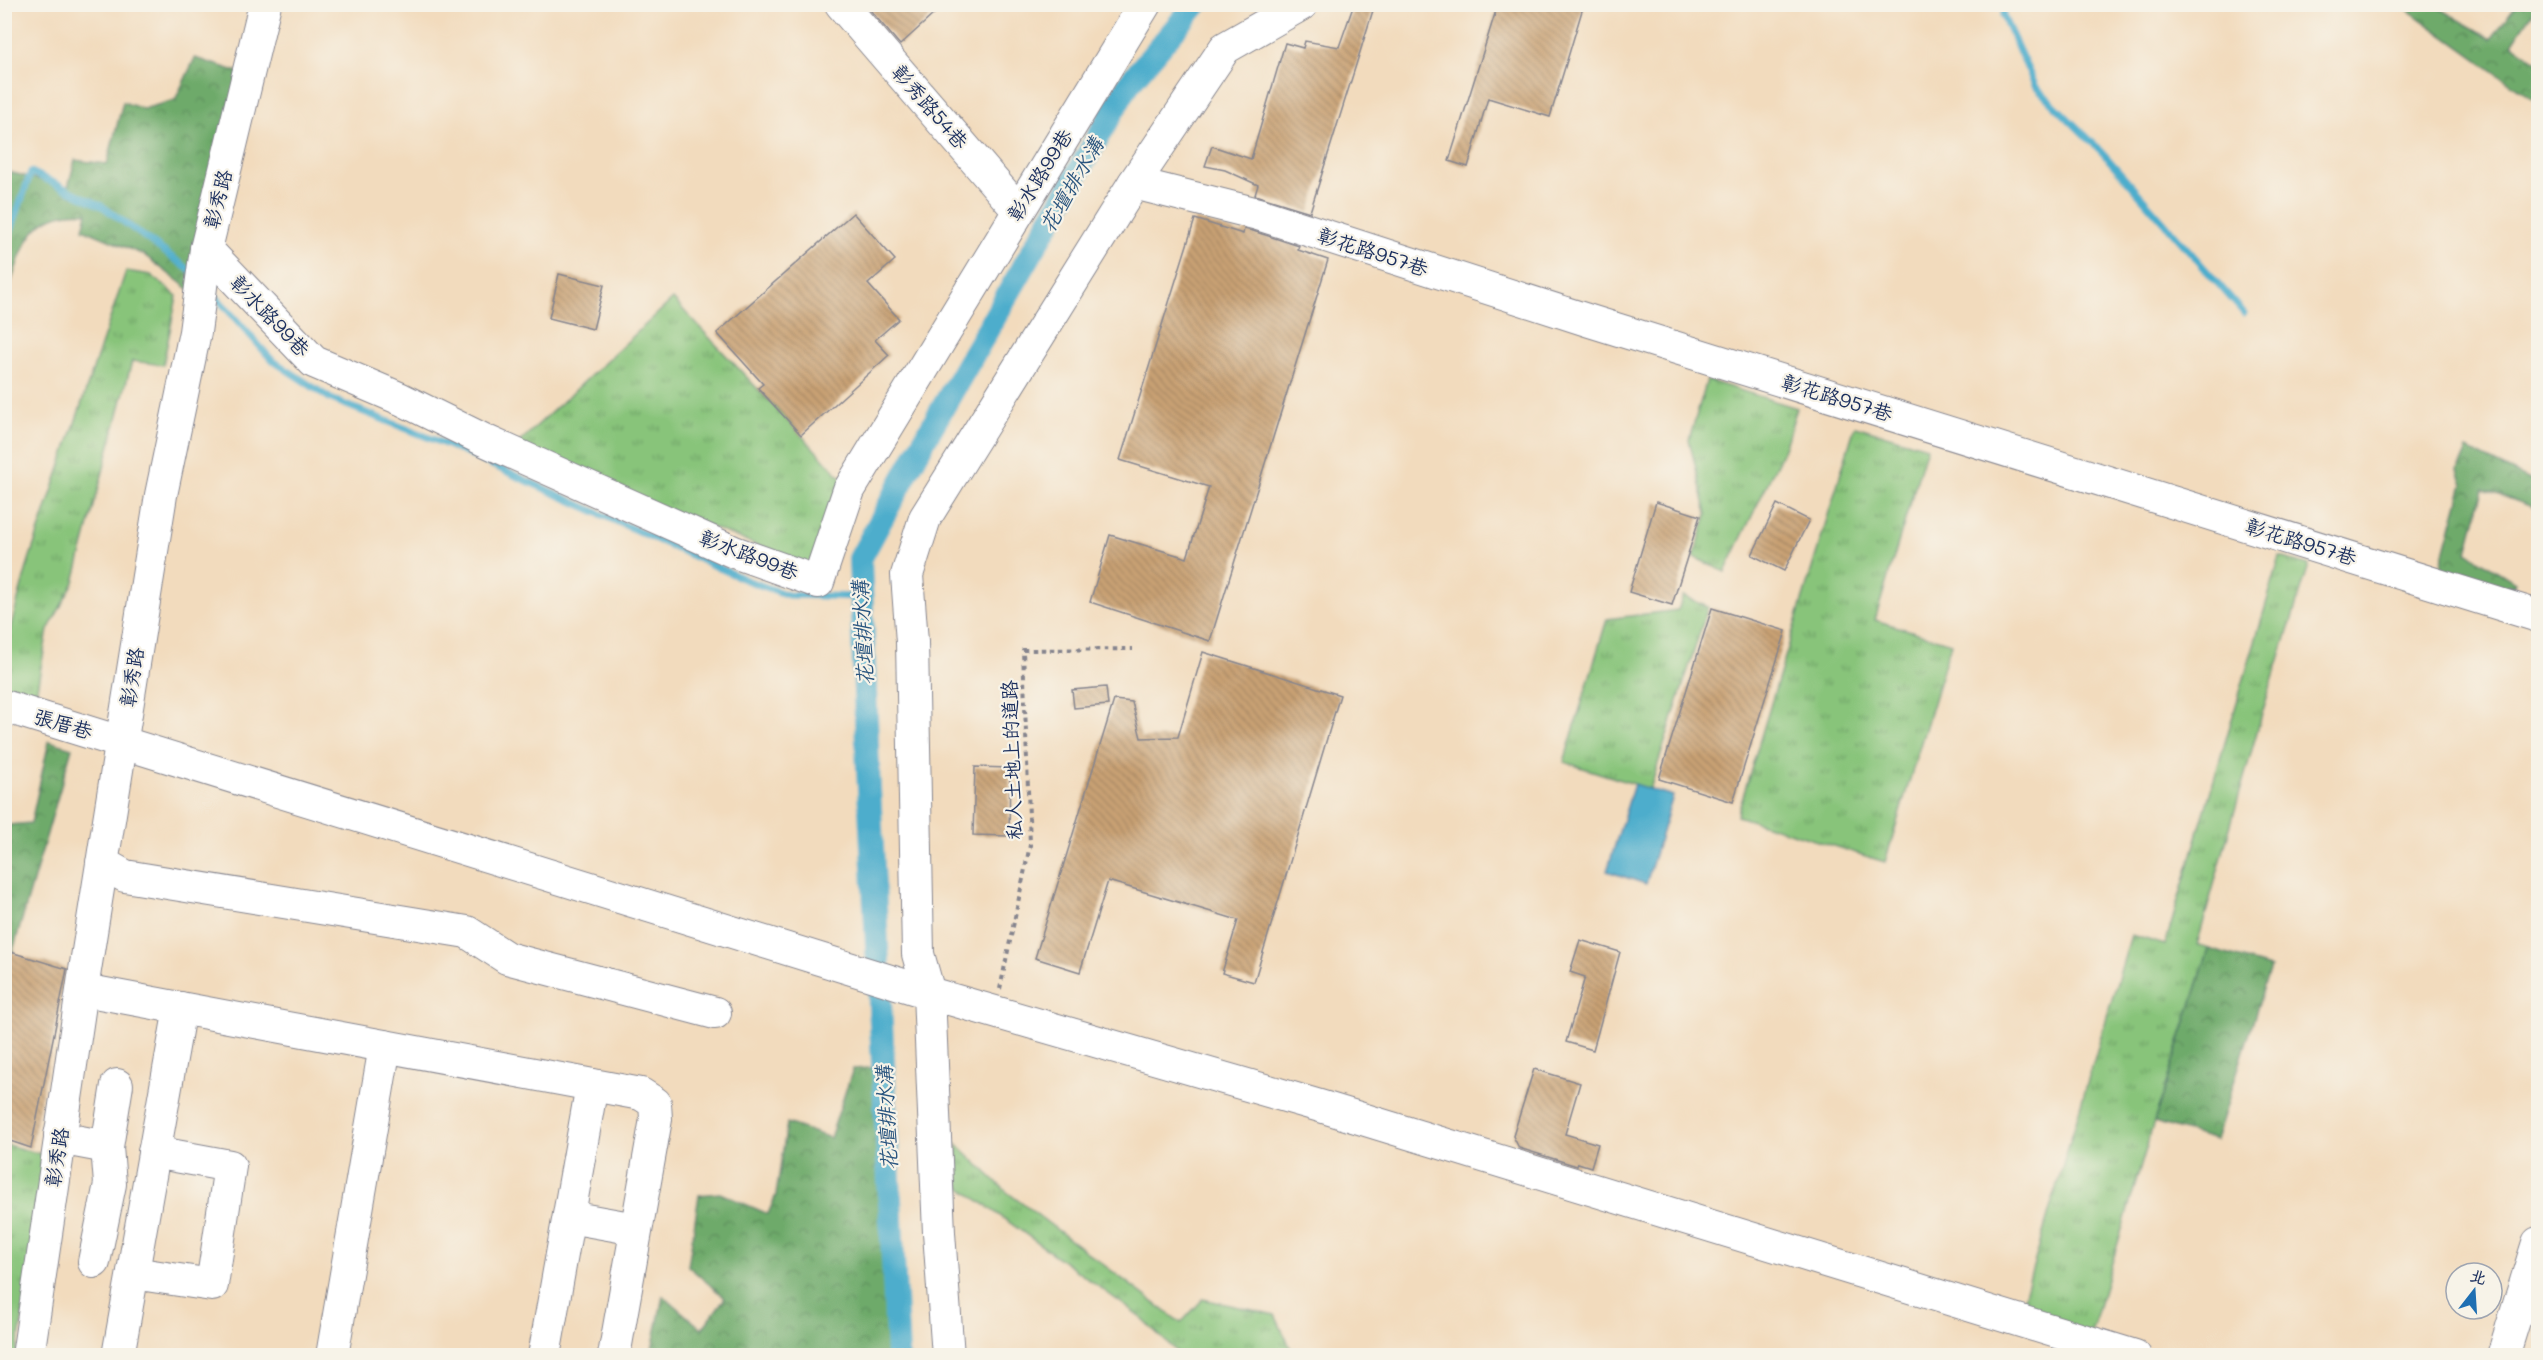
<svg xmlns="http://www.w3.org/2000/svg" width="2543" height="1360" font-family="Mali,'LXGW WenKai TC',sans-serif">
<defs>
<pattern id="grass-tufts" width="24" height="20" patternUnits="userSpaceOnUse" patternTransform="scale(1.5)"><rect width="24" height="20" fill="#88c47a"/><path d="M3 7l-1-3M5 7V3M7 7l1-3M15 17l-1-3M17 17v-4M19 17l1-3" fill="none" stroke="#6ea067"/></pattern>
<pattern id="forest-crowns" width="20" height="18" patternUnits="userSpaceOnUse" patternTransform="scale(1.5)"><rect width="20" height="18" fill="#6eaa6a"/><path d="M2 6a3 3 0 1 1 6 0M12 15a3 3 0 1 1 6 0" fill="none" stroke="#5a8b5a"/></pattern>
<pattern id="building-back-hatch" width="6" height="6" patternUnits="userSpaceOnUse" patternTransform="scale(1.5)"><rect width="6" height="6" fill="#c9a173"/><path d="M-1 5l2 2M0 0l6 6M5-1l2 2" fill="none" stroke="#a28462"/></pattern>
</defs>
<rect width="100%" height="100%" fill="#f7f3e8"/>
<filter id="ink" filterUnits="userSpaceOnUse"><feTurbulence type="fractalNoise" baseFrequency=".0167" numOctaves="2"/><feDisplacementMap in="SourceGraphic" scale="12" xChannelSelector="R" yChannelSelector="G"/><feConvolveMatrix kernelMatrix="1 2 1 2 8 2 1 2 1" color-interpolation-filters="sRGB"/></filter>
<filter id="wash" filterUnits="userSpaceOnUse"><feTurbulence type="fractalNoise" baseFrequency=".008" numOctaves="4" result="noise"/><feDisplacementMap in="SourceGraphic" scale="24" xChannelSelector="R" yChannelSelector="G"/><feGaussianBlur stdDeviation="1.35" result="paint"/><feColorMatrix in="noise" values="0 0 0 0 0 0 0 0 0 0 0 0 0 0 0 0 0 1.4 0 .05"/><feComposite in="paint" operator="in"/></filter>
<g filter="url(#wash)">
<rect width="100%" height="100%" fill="#f2dbbd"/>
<g fill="url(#grass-tufts)" stroke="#527a6c" stroke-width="1.5">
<polygon points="126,271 151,275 177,296 163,365 132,361 74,582 48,630 32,715 5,705 5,647 29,560"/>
<polygon points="673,299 853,490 811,567 513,448"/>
<polygon points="1707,380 1797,408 1784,449 1725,572 1694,557 1707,514 1689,440"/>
<polygon points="1855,426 1927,447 1875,620 1951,643 1885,862 1737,816"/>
<polygon points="2280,557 2309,565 2264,707 2197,945 2209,949 2154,1122 2089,1340 2017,1321 2131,935 2165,945"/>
<polygon points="1683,596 1708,607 1650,789 1564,762 1607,619 1678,610"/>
<polygon points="4,1144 52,1157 16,1355 5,1355"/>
<polygon points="957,1144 1007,1192 1181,1323 1203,1299 1275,1315 1291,1349 1303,1355 1180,1355 1138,1315 960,1187"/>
</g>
<g fill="url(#forest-crowns)" stroke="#446c64" stroke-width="1.5">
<polygon points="2412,5 2435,5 2491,39 2517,5 2538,5 2512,44 2538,62 2538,103 2408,10"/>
<path d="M195 58 239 72 199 297 144 255 83 229 87 213C27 207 21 256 5 301V171L68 187 75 160 107 164 123 102 143 109 175 100Z"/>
<polygon points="2467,449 2538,484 2538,509 2483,489 2467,552 2515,582 2507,599 2437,579 2463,484 2458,470"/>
<polygon points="49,741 72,748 5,978 5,839 9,825 31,823"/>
<polygon points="2209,949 2270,967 2216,1140 2154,1122"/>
<polygon points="886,1067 907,1355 651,1355 663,1296 702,1329 725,1298 688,1266 699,1195 720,1193 768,1214 776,1195 787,1123 830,1138 853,1069"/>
</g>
<polygon fill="#4dadcc" stroke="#346e95" stroke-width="1.5" points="1634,784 1673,796 1646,884 1607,871"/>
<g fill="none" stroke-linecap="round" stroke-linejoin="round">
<g stroke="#4dadcc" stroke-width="7">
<polyline points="2006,4 2003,16 2036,87 2102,152 2244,313"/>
<polyline points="4,250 31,172 102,206 195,274"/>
<polyline points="211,291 272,360 331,399 450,446 746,580 788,595 861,597"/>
</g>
<polyline stroke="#4dadcc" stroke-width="24" points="898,1356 868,769 860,559 926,437 1129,83 1196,4"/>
</g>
<g id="blocks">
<g fill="url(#building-back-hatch)">
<polygon points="865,4 945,4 900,45"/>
<polygon points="1354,4 1375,4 1310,212 1255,195 1258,185 1225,170 1205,166 1212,146 1251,159 1285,43 1303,48 1305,41 1339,47"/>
<polygon points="1498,4 1584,4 1550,117 1488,98 1468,167 1449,161"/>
<polygon points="853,213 895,260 868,284 899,319 875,340 889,355 801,435 758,388 763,384 717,333"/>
<polygon points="1195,219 1243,234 1244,229 1253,231 1299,246 1298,250 1328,260 1210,641 1090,602 1110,535 1187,558 1209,487 1120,460"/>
<polygon points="559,274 604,285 593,329 549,318"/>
<polygon points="1656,502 1700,516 1672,605 1629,592"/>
<polygon points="1777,504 1809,520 1784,571 1752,555"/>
<polygon points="1712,608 1786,631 1733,802 1659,779"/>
<polygon points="1203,652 1340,695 1254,982 1222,973 1238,920 1108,881 1080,972 1035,958 1114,700 1132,702 1141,738 1178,737"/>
<polygon points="1106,687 1108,705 1074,708 1072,690"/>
<polygon points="975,767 1010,768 1009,836 973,835"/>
<polygon points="1580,940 1620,952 1593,1050 1566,1042 1585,977 1570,972"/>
<polygon points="4,950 67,969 31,1148 4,1139"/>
<polygon points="1534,1069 1580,1083 1565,1134 1598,1144 1591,1167 1578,1163 1577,1166 1519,1148 1513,1136"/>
</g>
</g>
</g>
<g filter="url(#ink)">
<use href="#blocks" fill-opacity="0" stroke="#86858e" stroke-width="1.5"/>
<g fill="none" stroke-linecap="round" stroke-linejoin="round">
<defs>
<g id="minor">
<polyline points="841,4 1018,210"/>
<polyline points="1134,183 1258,214 1590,321 2538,616"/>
<polyline points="206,249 314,362 401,399 484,440 734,552 818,582 849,490 1145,4"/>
<polyline points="4,706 929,993 1320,1106 2135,1356"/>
<polyline points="102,863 125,876 467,932 507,958 715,1013"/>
<polyline points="84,990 641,1094 655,1103 656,1119 614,1356"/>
<polyline points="60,1135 75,1141 107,1147 117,1085"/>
<polyline points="569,1217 636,1229"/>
<polyline points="94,1262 110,1184 107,1147"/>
<polyline points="133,1273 212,1285 230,1166 154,1152"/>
<polyline points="28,1356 85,970 161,495 195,332 206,249 265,4"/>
<polyline points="118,1356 180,1008"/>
<polyline points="332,1356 385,1046"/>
<polyline points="544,1356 592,1085"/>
<polyline points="948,1356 939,1233 929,993 918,954 912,642 907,575 925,518 1134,183 1225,48 1302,4"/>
<polyline points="2503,1356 2538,1243"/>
</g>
</defs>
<use href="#minor" stroke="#86858e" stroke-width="34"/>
<polyline stroke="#86858e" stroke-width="4" stroke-dasharray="4.5 4.5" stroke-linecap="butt" points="1000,989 1030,845 1023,650 1133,649"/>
<use href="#minor" stroke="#fff" stroke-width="32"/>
</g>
</g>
<g text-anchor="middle" stroke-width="4.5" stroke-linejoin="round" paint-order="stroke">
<g font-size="20" fill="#1b2f5e" stroke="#f7f3e8">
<text transform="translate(930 107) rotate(49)" y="7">彰秀路54巷</text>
<text transform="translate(1040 175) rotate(-58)" y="7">彰水路99巷</text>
<text transform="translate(218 199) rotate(-76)" y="7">彰秀路</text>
<text transform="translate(1373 252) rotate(18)" y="7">彰花路957巷</text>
<text transform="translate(270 316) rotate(46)" y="7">彰水路99巷</text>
<text transform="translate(1837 398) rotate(17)" y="7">彰花路957巷</text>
<text transform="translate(2301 542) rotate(17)" y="7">彰花路957巷</text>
<text transform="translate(749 555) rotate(21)" y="7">彰水路99巷</text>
<text transform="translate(132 677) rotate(-81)" y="7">彰秀路</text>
<text transform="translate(63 724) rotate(16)" y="7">張厝巷</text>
<text transform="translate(1012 760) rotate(-92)" y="7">私人土地上的道路</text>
<text transform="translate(57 1157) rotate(-81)" y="7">彰秀路</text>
</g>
<g font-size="21" font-style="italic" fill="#2a557f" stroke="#f7f3e8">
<text transform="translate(1072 185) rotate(-60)" y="7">花壇排水溝</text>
<text transform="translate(863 633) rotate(-93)" y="7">花壇排水溝</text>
<text transform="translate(887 1118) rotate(-93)" y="7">花壇排水溝</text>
</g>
</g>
<rect width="2543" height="1360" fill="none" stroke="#f7f3e8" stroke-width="24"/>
<g transform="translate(2474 1291) rotate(17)"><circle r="28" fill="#f7f3e8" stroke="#9fa5b1" stroke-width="1.5"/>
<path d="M0-4.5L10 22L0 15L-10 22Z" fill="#1f6fb2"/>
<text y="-9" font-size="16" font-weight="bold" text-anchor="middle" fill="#1b2f5e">北</text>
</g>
</svg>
